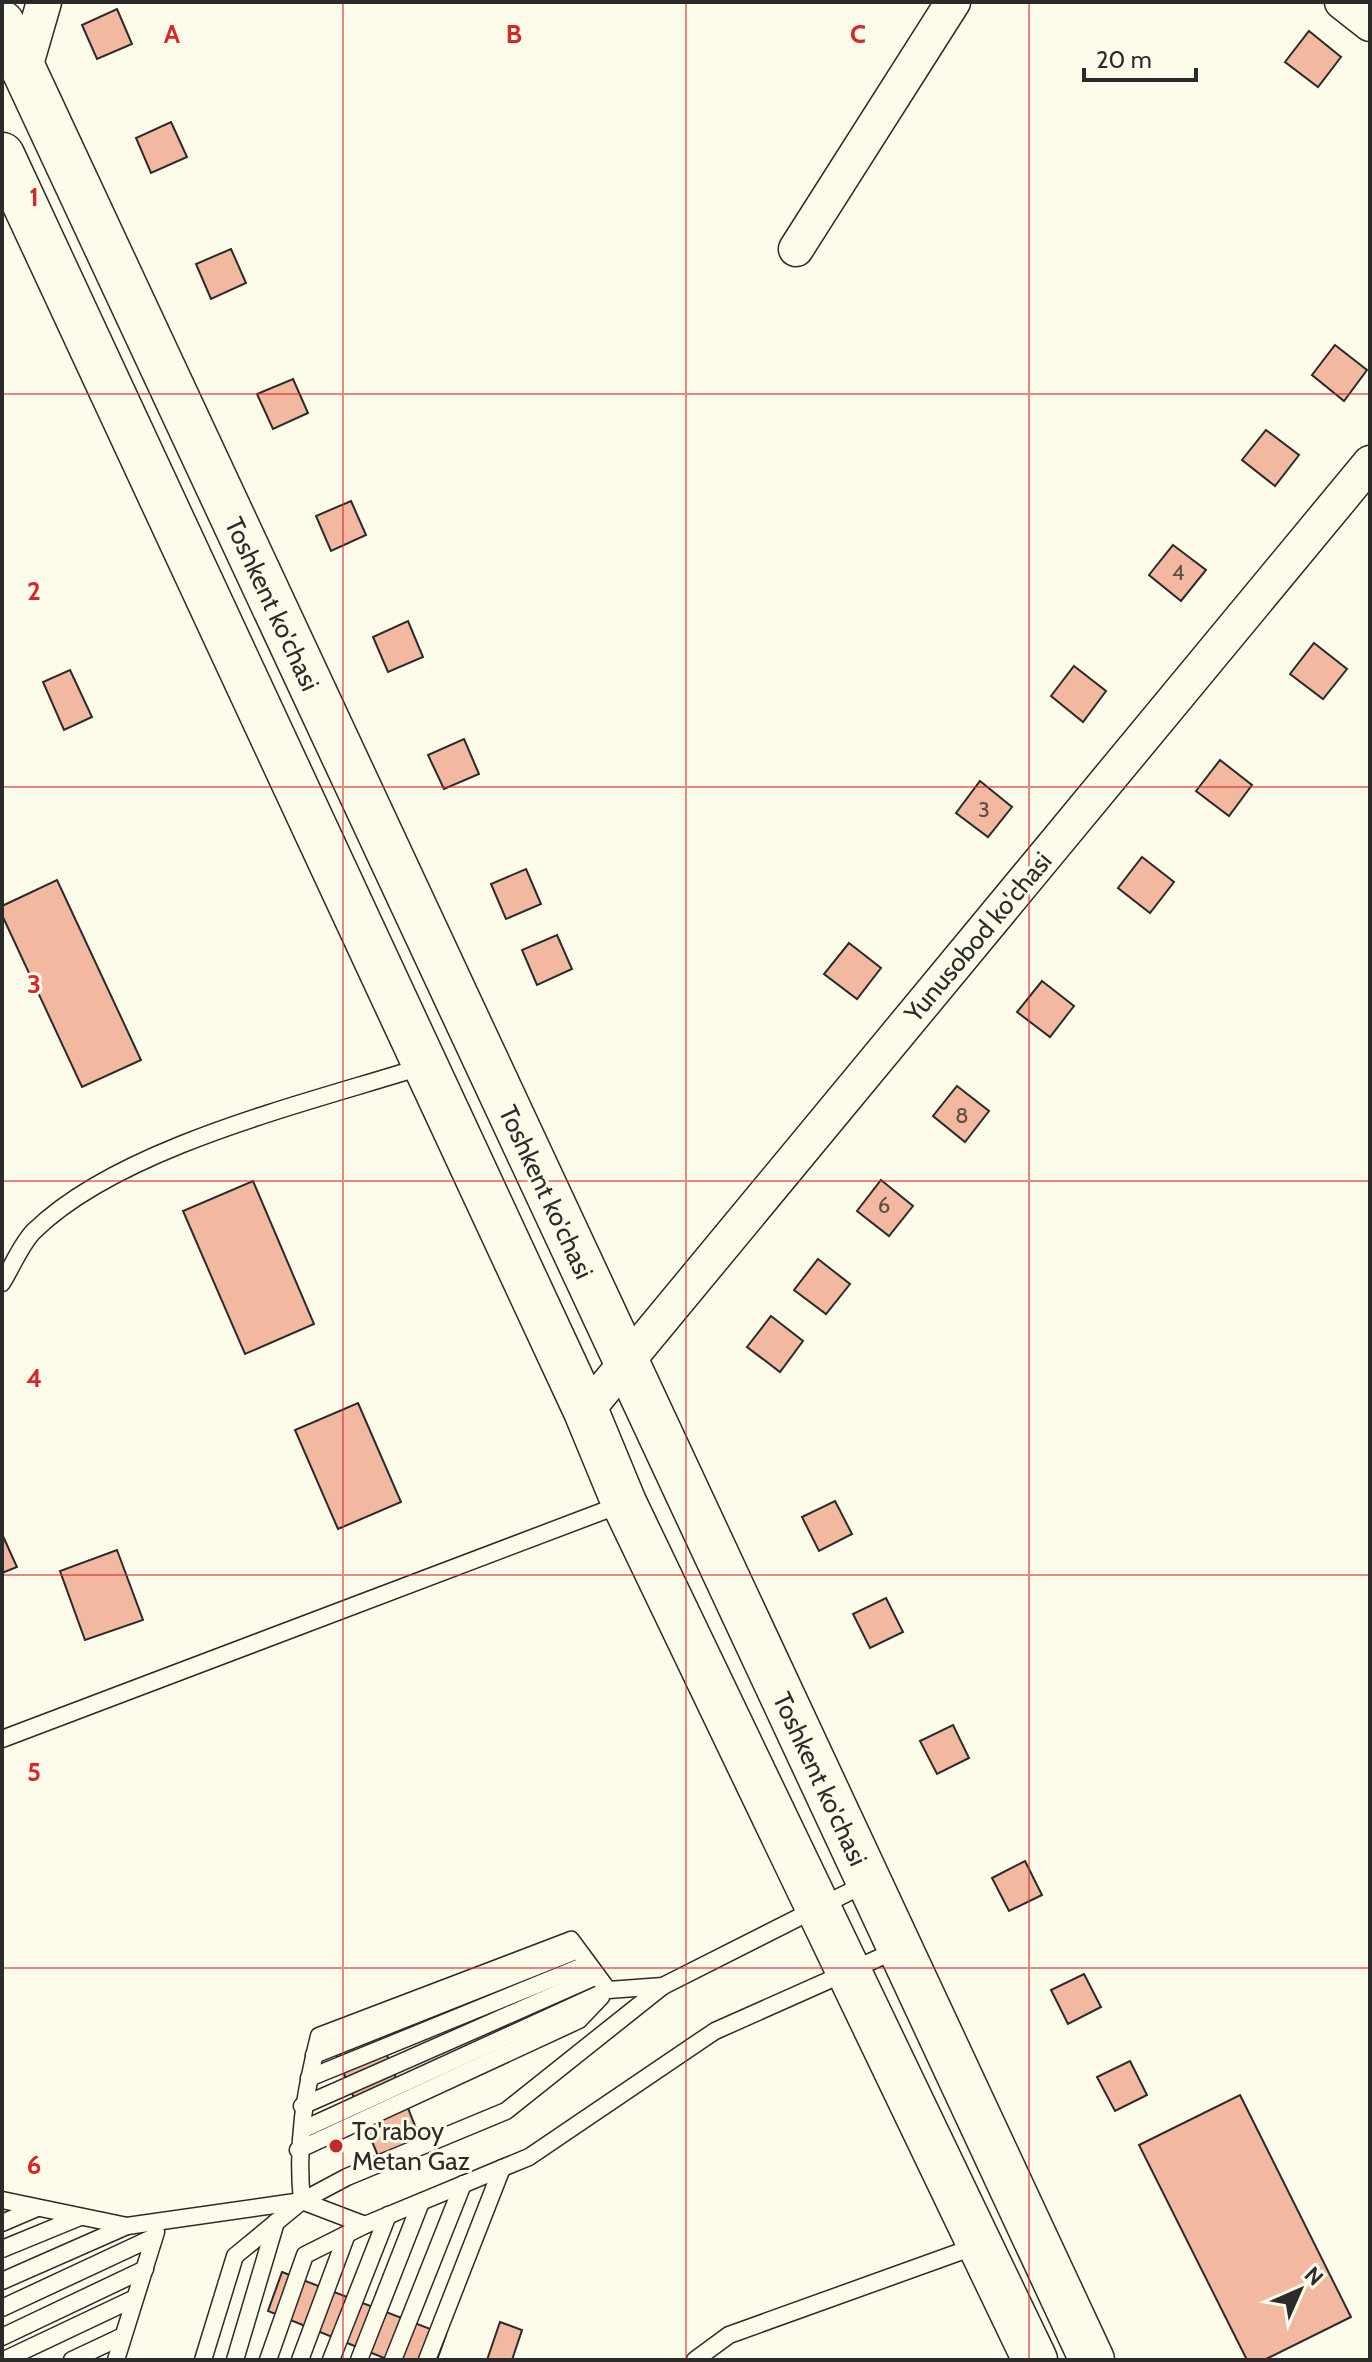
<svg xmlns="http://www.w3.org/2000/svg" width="1372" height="2362" font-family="Cabin,sans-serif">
<rect width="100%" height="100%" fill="#fdfbea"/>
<g fill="#f2b8a0" stroke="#2b2b2b" stroke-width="2">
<polygon points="117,9 132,44 97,59 82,25"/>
<polygon points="1309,31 1341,57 1318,87 1285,62"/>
<polygon points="171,122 187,157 151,173 136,138"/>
<polygon points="231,249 246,283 211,299 196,264"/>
<polygon points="1335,345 1367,370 1344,401 1312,375"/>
<polygon points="293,379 308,413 273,429 257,394"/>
<polygon points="1266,430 1299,455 1275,486 1242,460"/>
<polygon points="351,501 366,535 331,551 316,516"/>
<polygon points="1173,545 1206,570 1181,601 1149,575"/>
<polygon points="408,621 423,657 388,672 373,637"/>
<polygon points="1314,643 1347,669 1323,699 1290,674"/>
<polygon points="1074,666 1106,691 1083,722 1051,696"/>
<polygon points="70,670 92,717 64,730 43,682"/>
<polygon points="464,739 479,774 444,789 428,755"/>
<polygon points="1220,760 1252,785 1229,816 1196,791"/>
<polygon points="980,781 1012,807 988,837 956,813"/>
<polygon points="1142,857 1174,882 1150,913 1118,888"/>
<polygon points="526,869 541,904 506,919 491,884"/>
<polygon points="57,880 141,1060 82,1087 2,915 2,906"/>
<polygon points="557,935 572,969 537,985 522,950"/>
<polygon points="849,943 881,968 857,999 824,974"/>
<polygon points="1042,981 1074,1006 1050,1037 1017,1012"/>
<polygon points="957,1086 989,1111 965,1142 933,1116"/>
<polygon points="881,1180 913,1206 889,1236 857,1211"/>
<polygon points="253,1181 314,1324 245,1354 183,1211"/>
<polygon points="818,1259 850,1284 826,1314 794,1290"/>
<polygon points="771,1316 803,1341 780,1372 747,1347"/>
<polygon points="358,1403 401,1502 338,1529 295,1430"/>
<polygon points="835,1501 852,1534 819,1551 802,1517"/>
<polygon points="2,1534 17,1567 2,1573"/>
<polygon points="117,1550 143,1620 85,1640 60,1571"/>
<polygon points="886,1598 903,1632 870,1648 853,1614"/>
<polygon points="953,1725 969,1758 937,1774 920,1741"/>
<polygon points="1025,1861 1042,1895 1009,1911 992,1878"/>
<polygon points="1084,1974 1101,2007 1068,2024 1051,1990"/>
<polygon points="369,2010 421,2141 378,2156 325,2028"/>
<polygon points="1130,2061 1147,2095 1115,2111 1097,2077"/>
<polygon points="1240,2095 1351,2317 1264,2360 1247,2360 1139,2145"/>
<polygon points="282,2272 446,2335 437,2360 389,2360 268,2311"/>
<polygon points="500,2322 522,2330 512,2360 487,2360"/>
</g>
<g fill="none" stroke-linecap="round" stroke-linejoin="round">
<defs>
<g id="lane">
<path d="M2 1283C12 1267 21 1244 34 1231 121 1146 308 1103 424 1066"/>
<polyline points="2,1739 622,1504"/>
<polyline points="314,2055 578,1950"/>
<polyline points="309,2078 588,1964"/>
<polyline points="302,2106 597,1976"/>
<polyline points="304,2129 608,1990 663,1986 867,1883"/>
<polyline points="298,2150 579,2020 601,1997"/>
<polyline points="2,2200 127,2226"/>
<path d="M302 2201C296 2142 305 2093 319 2036L571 1940 608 1990"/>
<polyline points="2,2223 37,2208"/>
<polyline points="2,2249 80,2217"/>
<polyline points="2,2281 127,2226 302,2201 365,2225"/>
<polyline points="2,2308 154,2237"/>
<polyline points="2,2337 145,2269"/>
<polyline points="4,2360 135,2298"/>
<polyline points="72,2360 123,2336"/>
<polyline points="116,2360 156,2232"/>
<polyline points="203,2360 235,2256 302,2201 347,2177 506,2111 663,1986"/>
<polyline points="235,2360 276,2222"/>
<polyline points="268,2360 305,2255 365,2225 529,2157 715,2031 899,1949"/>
<polyline points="300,2360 347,2234"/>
<polyline points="331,2360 388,2215"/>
<polyline points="359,2360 421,2202"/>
<polyline points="393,2360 463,2184"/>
<polyline points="427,2360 502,2168"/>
<polyline points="695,2360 729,2335 979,2245"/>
</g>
<g id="street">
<polyline points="1342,2 1370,24"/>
<polyline points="24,71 44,2"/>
<polyline points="796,249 953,2"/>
<polyline points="586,1411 1370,463"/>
</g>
<g id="primary">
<polyline points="2,23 1092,2360"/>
<polyline points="2,155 586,1411 624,1503 1035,2360"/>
</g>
</defs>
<use href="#lane" stroke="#2b2b2b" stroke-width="19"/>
<use href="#street" stroke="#2b2b2b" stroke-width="37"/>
<use href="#primary" stroke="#2b2b2b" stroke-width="47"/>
<use href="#lane" stroke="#fdfbea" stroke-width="16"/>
<use href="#street" stroke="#fdfbea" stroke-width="34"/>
<use href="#primary" stroke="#fdfbea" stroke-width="44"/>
</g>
<path fill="none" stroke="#d62828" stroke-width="2" stroke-opacity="0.55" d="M343 2V2360M686 2V2360M1029 2V2360M2 394H1370M2 787H1370M2 1181H1370M2 1575H1370M2 1968H1370"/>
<circle fill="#c62828" stroke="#fdfbea" stroke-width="3" cx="336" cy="2146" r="8"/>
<g text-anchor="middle" stroke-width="6" stroke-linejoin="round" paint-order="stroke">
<g font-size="22" fill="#5d4e48">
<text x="1178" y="580">4</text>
<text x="984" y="817">3</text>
<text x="962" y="1123">8</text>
<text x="884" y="1213">6</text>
</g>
<g font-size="26" fill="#2b2b2b" stroke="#fdfbea">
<text transform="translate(272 604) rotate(65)" y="9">Toshkent ko'chasi</text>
<text transform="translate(978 937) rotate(-50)" y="9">Yunusobod ko'chasi</text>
<text transform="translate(546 1192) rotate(65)" y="9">Toshkent ko'chasi</text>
<text transform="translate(820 1779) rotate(65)" y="9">Toshkent ko'chasi</text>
</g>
<g font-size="26" fill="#2b2b2b" stroke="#fdfbea" text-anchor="start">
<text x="352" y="2140">To'raboy<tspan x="352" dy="30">Metan Gaz</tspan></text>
</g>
</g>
<g font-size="26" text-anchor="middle" font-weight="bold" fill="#d62828" stroke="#fdfbea" stroke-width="6" stroke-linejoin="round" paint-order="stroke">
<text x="172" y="43">A</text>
<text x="514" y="43">B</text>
<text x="858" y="43">C</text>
<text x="34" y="206">1</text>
<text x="34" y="600">2</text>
<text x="34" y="993">3</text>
<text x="34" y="1387">4</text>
<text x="34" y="1781">5</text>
<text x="34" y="2174">6</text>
</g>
<rect width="1372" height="2362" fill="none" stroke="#2b2b2b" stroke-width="8"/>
<g transform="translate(1300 2290) rotate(45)" stroke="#fdfbea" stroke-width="6" paint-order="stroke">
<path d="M0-6L14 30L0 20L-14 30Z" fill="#2b2b2b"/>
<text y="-12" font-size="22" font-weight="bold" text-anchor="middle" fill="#2b2b2b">N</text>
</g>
<path d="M1084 68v12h112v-12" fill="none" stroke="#2b2b2b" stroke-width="4"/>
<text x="1096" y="68" font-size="24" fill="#2b2b2b" stroke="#fdfbea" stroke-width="6" paint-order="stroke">20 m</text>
</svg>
